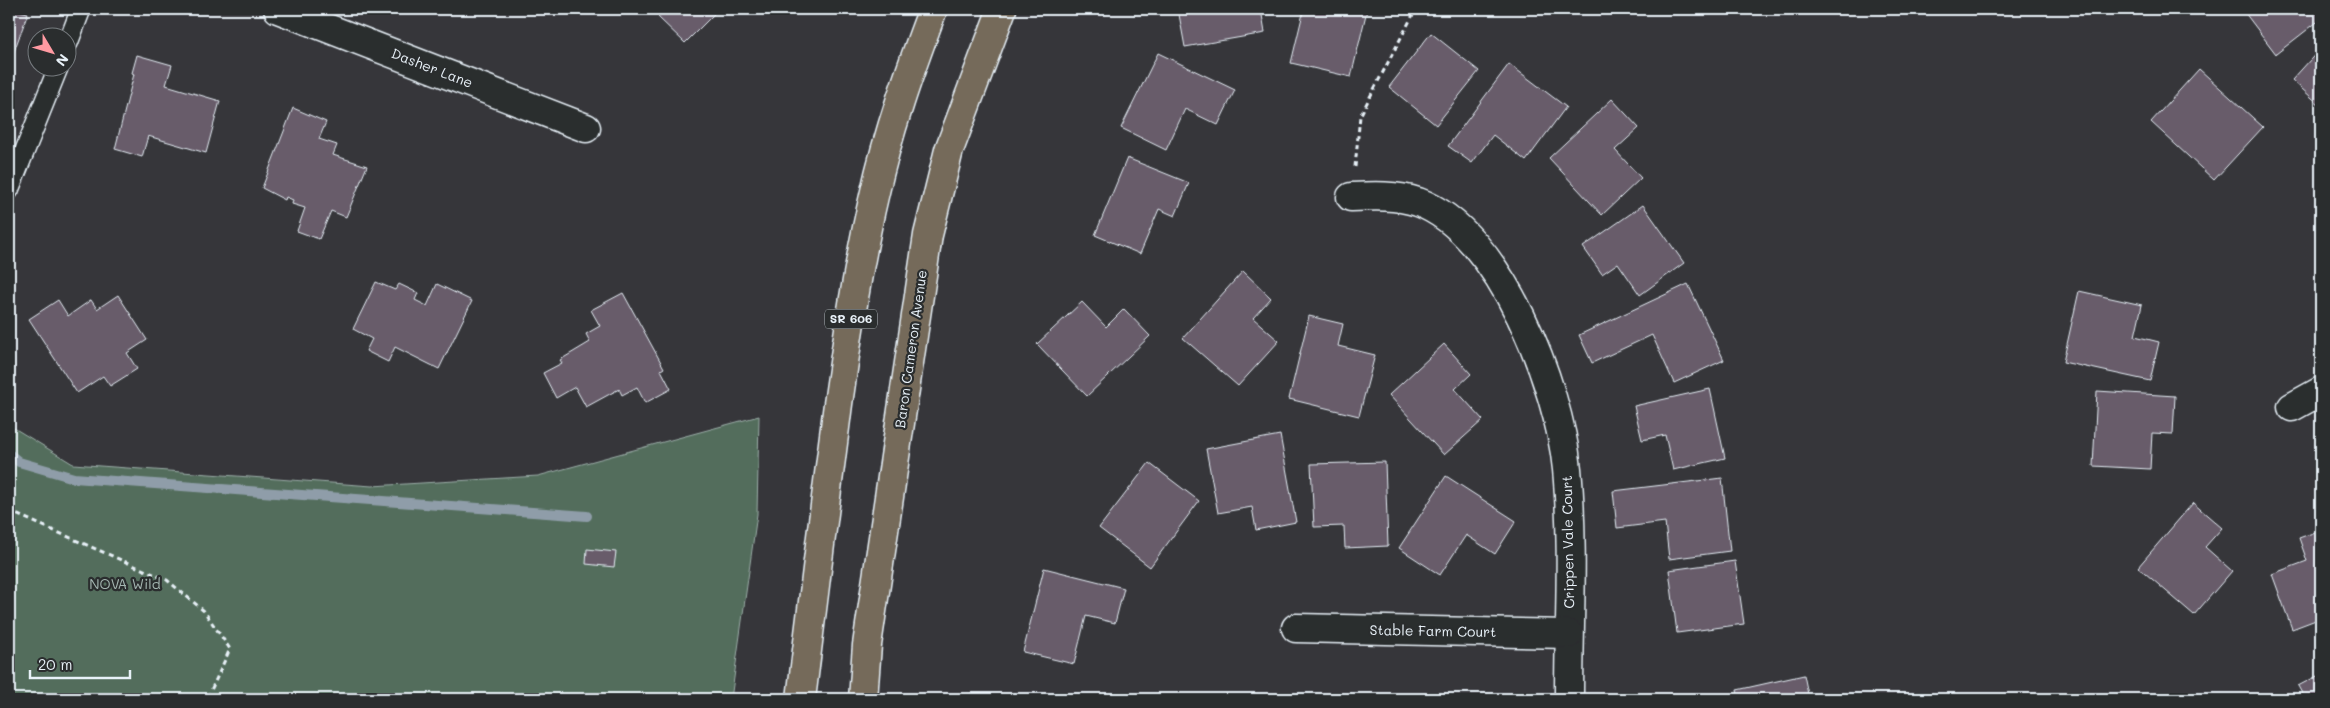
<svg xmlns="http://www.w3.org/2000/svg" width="2330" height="708" font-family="Mali,sans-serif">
<rect width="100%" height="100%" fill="#36363a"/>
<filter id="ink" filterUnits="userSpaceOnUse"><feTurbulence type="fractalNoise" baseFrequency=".02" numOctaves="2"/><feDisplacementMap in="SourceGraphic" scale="10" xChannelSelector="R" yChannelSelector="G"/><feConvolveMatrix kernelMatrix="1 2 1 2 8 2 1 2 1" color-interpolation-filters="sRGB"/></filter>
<g filter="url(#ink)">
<polygon fill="#526d5b" stroke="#9dafaa" points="759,416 757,514 731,699 9,699 9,425 73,464 372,486 538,476"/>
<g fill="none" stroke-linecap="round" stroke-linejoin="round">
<polyline stroke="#8f9da9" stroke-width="10" points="9,454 19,462 74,478 587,516"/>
</g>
<g fill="#675b6a" stroke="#e8f1f8">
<polygon points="9,9 28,13 9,65"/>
<polygon points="666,9 719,9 685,43 658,17"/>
<polygon points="1178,9 1261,9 1265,33 1185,47"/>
<polygon points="1304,9 1367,10 1351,77 1291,63"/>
<polygon points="2242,9 2315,9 2321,19 2276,54"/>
<polygon points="1431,33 1479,71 1436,125 1389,87"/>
<polygon points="2321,48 2321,106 2292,80"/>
<polygon points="1158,53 1235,90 1218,125 1185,109 1166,150 1121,128"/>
<polygon points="137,55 172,65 166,85 220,101 206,153 148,136 142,157 115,149 134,74 132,73"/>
<polygon points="1509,64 1566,107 1526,161 1493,135 1472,163 1448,146"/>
<polygon points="2199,69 2263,127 2214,180 2151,122"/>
<polygon points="1612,99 1639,128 1615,150 1641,178 1602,215 1549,158"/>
<polygon points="293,108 326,122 319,139 337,145 333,155 367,166 346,217 331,211 319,239 297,231 305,208 292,204 293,200 286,197 285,200 262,188"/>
<polygon points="1127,158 1189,183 1175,216 1159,209 1140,254 1095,235"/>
<polygon points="1643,205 1684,263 1640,295 1618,263 1602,274 1583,247"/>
<polygon points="1243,271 1271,298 1253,318 1279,341 1238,386 1183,338"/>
<polygon points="376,282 395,290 399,284 418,293 415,300 427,306 437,284 472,301 439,369 395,347 388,362 366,351 372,339 353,329"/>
<polygon points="1688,284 1724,360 1674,383 1652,335 1592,363 1579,335"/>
<polygon points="2079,291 2142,305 2135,336 2159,342 2150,381 2063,362"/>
<polygon points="623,293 664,368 661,370 671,389 645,403 637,387 622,395 619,389 586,407 575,387 556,398 543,373 562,363 560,360 590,342 586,334 600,326 591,310"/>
<polygon points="118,295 147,340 127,353 137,369 110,386 103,376 77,393 29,319 58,300 68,316 91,300 97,309"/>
<polygon points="1082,302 1106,327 1124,309 1150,336 1087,396 1037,344"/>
<polygon points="1309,316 1343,324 1338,346 1375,355 1359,416 1289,399"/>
<polygon points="1444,344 1471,374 1455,389 1483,420 1444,455 1389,395"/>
<polygon points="1710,389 1725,458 1673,470 1665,435 1642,440 1634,406"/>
<polygon points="2097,391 2175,396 2173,434 2152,433 2150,469 2093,466"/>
<polygon points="1280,435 1296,522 1256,530 1252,507 1218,513 1206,449"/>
<polygon points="1385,462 1388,546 1345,548 1344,526 1314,527 1311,464"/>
<polygon points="1149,463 1199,501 1150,567 1099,528"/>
<polygon points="1446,476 1516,521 1495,554 1466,535 1440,575 1399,548"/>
<polygon points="1722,478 1730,551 1669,559 1665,522 1617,528 1613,491"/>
<polygon points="2193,503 2222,528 2205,547 2232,571 2194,615 2138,567"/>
<polygon points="2321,530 2321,618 2292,629 2272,574 2307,561 2299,538"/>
<polygon points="587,549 616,552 614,567 586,564"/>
<polygon points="1735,561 1744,624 1677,633 1669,570"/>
<polygon points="1044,568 1124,588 1115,623 1086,616 1074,664 1023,652"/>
<polygon points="2321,674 2321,699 2305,699 2298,686"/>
<polygon points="1804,675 1809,699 1739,699 1737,690"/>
</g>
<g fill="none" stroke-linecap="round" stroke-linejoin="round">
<defs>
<g id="lane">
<polyline points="68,43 81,9"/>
<polyline points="9,190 58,68"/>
</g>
<g id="street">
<polyline points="278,9 586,128"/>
<path d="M1351 197C1374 196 1396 195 1418 202 1501 232 1559 388 1567 469 1574 545 1569 623 1569 699"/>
<polyline points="2292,407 2321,391"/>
<polyline points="1296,628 1569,634"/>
</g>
<g id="primary">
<path d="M801 699C813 601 825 502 838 404 848 334 858 264 874 196 888 132 910 70 933 9"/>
<polyline points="863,699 867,645 928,235 949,150 1002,9"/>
</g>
</defs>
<use href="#lane" stroke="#e8f1f8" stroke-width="22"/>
<use href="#street" stroke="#e8f1f8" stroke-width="31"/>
<use href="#primary" stroke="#e8f1f8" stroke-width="31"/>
<g stroke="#e8f1f8" stroke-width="3" stroke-dasharray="5 4" stroke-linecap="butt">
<polyline points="1355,167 1360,116 1416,9"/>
<polyline points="9,511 167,580 204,611 230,649 207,699"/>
</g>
<use href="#lane" stroke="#2a2d2e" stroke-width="19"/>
<use href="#street" stroke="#2a2d2e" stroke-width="28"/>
<use href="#primary" stroke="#746a5a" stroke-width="28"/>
</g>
</g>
<g text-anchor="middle" stroke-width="4.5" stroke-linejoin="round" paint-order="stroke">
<rect fill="#2a2d2e" stroke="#afb6bb" stroke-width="1" x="825" y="309.5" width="52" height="19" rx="4"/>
<g font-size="12" font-weight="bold" fill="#e8f1f8">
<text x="851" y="323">SR 606</text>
</g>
<g font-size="14" fill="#e8f1f8" stroke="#2a2d2e">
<text transform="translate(432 68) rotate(21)" y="5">Dasher Lane</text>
<text transform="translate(911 349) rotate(-82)" y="5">Baron Cameron Avenue</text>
<text transform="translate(1568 542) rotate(-91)" y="5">Crippen Vale Court</text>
<text transform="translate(1433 631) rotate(1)" y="5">Stable Farm Court</text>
</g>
<g font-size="14" fill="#a4b6b1" stroke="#2a2d2e">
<text x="125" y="589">NOVA Wild</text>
</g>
</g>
<rect width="2330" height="708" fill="none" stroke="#2a2d2e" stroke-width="30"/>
<rect x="15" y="15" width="2300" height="678" fill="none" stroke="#e8f1f8" stroke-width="2" filter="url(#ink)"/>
<g transform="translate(52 52) rotate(128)"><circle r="24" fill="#2a2d2e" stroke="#767b7f"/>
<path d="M0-4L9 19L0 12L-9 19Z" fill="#ff9aa2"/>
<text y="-8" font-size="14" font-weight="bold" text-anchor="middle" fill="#e8f1f8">N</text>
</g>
<path d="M30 670v8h100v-8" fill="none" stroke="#e8f1f8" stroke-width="2.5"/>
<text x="38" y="670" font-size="15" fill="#e8f1f8" stroke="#2a2d2e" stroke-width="4" paint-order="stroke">20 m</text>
</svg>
